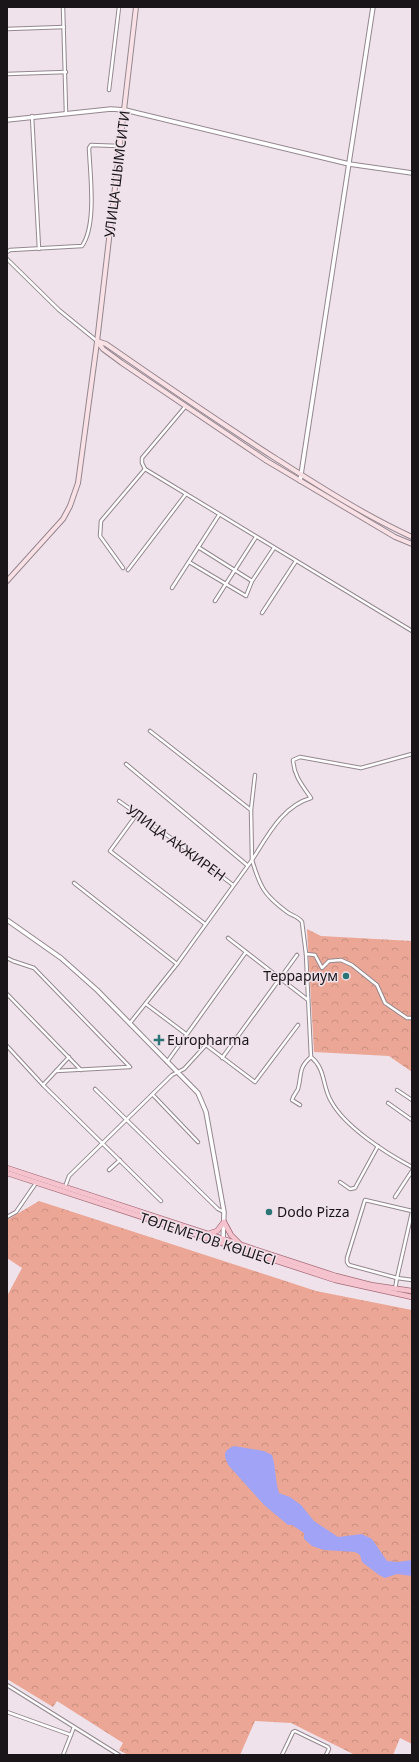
<svg xmlns="http://www.w3.org/2000/svg" width="419" height="1762" font-family="'Noto Sans',sans-serif">
<defs>
<pattern id="forest-crowns" width="20" height="18" patternUnits="userSpaceOnUse"><rect width="20" height="18" fill="#eba695"/><path d="M2 6a3 3 0 1 1 6 0M12 15a3 3 0 1 1 6 0" fill="none" stroke="#c98e80"/></pattern>
</defs>
<rect width="100%" height="100%" fill="#f0e2eb"/>
<g fill="url(#forest-crowns)">
<polygon points="307,929 321,936 412,941 412,1072 389,1056 314,1052"/>
<polygon points="39,1201 316,1291 412,1310 412,1744 400,1738 393,1755 355,1755 291,1723 255,1721 240,1755 128,1755 119,1750 123,1743 57,1701 53,1707 7,1679 7,1296 22,1268 7,1258 7,1220"/>
</g>
<path fill="#a1a4f6" d="M234 1446 264 1451 272 1455C276 1467 275 1480 279 1493L290 1497 301 1505 314 1521 338 1537 362 1534 372 1539 387 1561 398 1562 412 1560V1576L397 1574 385 1578 379 1575 362 1562 360 1555 355 1552 324 1550 312 1546 304 1539V1533L292 1525H288L264 1505 229 1466C223 1455 223 1451 234 1446Z"/>
<g fill="none" stroke-linecap="round" stroke-linejoin="round">
<defs>
<g id="minor">
<polyline points="63,7 66,113"/>
<polyline points="7,29 64,27"/>
<polyline points="7,74 66,72"/>
<polyline points="109,90 119,7"/>
<polyline points="32,116 39,249"/>
<path d="M7 252 10 250 82 246C97 225 90 174 89 148L91 145 119 146"/>
<polyline points="7,259 59,310 97,341"/>
<polyline points="185,407 142,458 142,463 145,469 412,631"/>
<polyline points="198,547 252,581"/>
<polyline points="189,562 246,596 252,581 274,548"/>
<polyline points="123,568 100,536 101,521 145,469"/>
<polyline points="128,570 186,494"/>
<polyline points="172,588 219,515"/>
<polyline points="215,601 256,537"/>
<polyline points="262,613 296,561"/>
<path d="M412 754 361 768 300 757 293 760C294 776 302 785 311 798 282 806 267 837 252 860 260 887 264 895 287 912 292 916 298 916 302 922L306 954 311 1057C326 1069 322 1086 331 1101 345 1127 386 1153 412 1167"/>
<polyline points="126,764 247,865"/>
<polyline points="119,801 185,848 233,885"/>
<polyline points="251,810 255,775"/>
<polyline points="137,814 110,851 205,924"/>
<polyline points="74,883 177,964"/>
<polyline points="228,938 308,1000"/>
<polyline points="306,954 315,955 322,968 329,961 341,960 352,965 377,985 385,1003 407,1018 412,1018"/>
<polyline points="7,958 13,961 34,968 130,1067"/>
<polyline points="7,994 81,1070"/>
<polyline points="146,1004 186,1034"/>
<polyline points="130,1023 177,964 252,860 251,810 150,731"/>
<polyline points="7,1046 43,1085 161,1201"/>
<polyline points="222,1058 297,955"/>
<polyline points="167,1062 246,952"/>
<polyline points="56,1071 129,1067"/>
<polyline points="43,1085 69,1057"/>
<polyline points="95,1089 218,1209 224,1212"/>
<polyline points="397,1090 412,1100"/>
<polyline points="153,1095 198,1142"/>
<polyline points="388,1103 412,1120"/>
<path d="M300 1105 292 1100C293 1096 296 1093 298 1089 302 1074 298 1068 311 1057"/>
<polyline points="109,1170 120,1160"/>
<polyline points="340,1182 350,1189 355,1188 378,1146"/>
<polyline points="65,1187 69,1176 172,1075 184,1069 206,1045 255,1082 298,1025"/>
<polyline points="395,1197 412,1171"/>
<polyline points="412,1212 397,1278 412,1280"/>
<polyline points="7,1217 16,1212 36,1183"/>
<polyline points="395,1289 397,1278 349,1265 347,1262 347,1258 365,1200 412,1211"/>
<polyline points="7,1685 119,1755"/>
<polyline points="7,1712 71,1735"/>
<polyline points="63,1755 74,1727"/>
<polyline points="282,1755 293,1732 295,1731 328,1747 329,1749 326,1755"/>
</g>
<g id="tertiary">
<polyline points="7,120 111,109 125,110 349,164 412,173"/>
<polyline points="300,481 373,7"/>
<polyline points="7,920 61,958 97,990 198,1093 206,1112 224,1212 223,1241"/>
</g>
<g id="secondary">
<polyline points="97,341 103,349 122,363 267,461 395,537 412,544"/>
<path d="M97 341 106 344C162 383 218 421 275 458 319 486 364 515 412 537"/>
<polyline points="7,581 63,519 70,506 78,483 97,342 136,7"/>
</g>
<g id="primary">
<polyline points="7,1168 336,1276 371,1285 412,1291"/>
<polyline points="7,1173 335,1280 412,1297"/>
<polyline points="224,1222 231,1235 239,1243"/>
<polyline points="208,1234 217,1231 224,1222"/>
</g>
</defs>
<use href="#minor" stroke="#94878f" stroke-width="4.5"/>
<use href="#tertiary" stroke="#94878f" stroke-width="5.5"/>
<use href="#secondary" stroke="#94878f" stroke-width="6"/>
<use href="#primary" stroke="#a46c79" stroke-width="6"/>
<use href="#minor" stroke="#fff" stroke-width="2.5"/>
<use href="#tertiary" stroke="#fff" stroke-width="3.5"/>
<use href="#secondary" stroke="#fae1e6" stroke-width="4"/>
<use href="#primary" stroke="#f5c3ce" stroke-width="4.5"/>
</g>
<g fill="#2b7576" stroke="#f0e2eb" stroke-width="1.5">
<circle cx="346" cy="976" r="4"/>
<path d="M157 1034h4v4h4v4h-4v4h-4v-4h-4v-4h4z"/>
<circle cx="269" cy="1212" r="4"/>
</g>
<g text-anchor="middle" stroke-width="3" stroke-linejoin="round" paint-order="stroke">
<g font-size="14" fill="#191518" stroke="#f0e2eb">
<text transform="translate(117 174) rotate(-83)" y="5">УЛИЦА ШЫМСИТИ</text>
<text transform="translate(176 843) rotate(36)" y="5">УЛИЦА АКЖИРЕН</text>
<text transform="translate(208 1239) rotate(18)" y="5">ТӨЛЕМЕТОВ КӨШЕСІ</text>
</g>
<g font-size="14" fill="#191518" stroke="#f0e2eb" text-anchor="start">
<text x="338" y="981" text-anchor="end">Террариум</text>
<text x="167" y="1045">Europharma</text>
<text x="277" y="1217">Dodo Pizza</text>
</g>
</g>
<rect width="419" height="1762" fill="none" stroke="#191518" stroke-width="16"/>
</svg>
